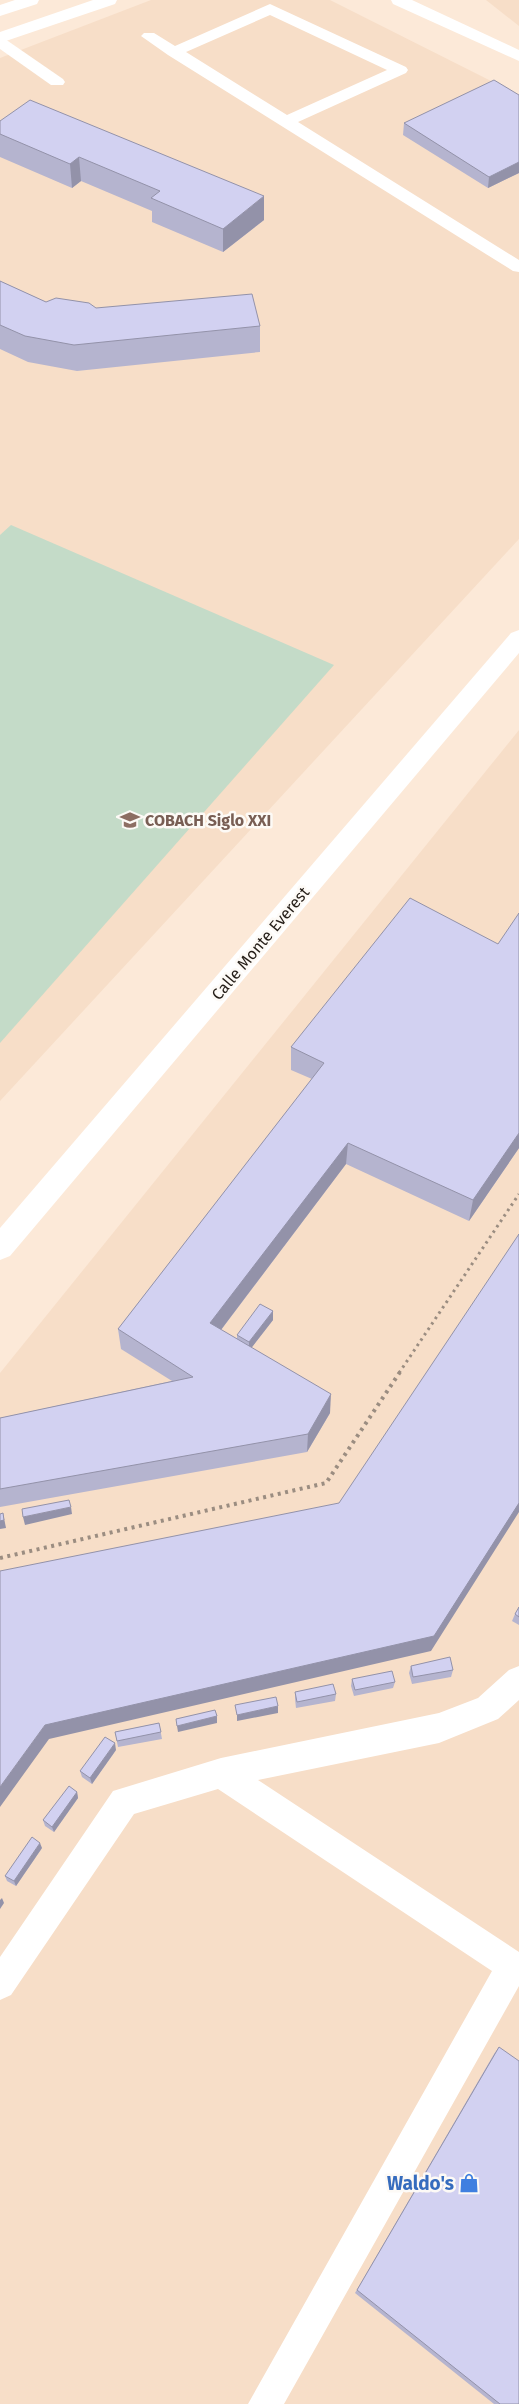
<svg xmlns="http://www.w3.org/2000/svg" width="519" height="2404" font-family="'Fira Sans',sans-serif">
<rect width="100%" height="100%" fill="#fce9d8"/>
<g fill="#f7dec8">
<polygon points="151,0 330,0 519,95 519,539 0,1101 0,58"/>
<polygon points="486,0 519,0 519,26"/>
<polygon points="519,730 519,2404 0,2404 0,1373"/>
</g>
<polygon fill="#c4dbc8" points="11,525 334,665 0,1043 0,535"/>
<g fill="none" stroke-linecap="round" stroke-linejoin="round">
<polyline stroke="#9b8d81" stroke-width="3" stroke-dasharray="2.5 4" stroke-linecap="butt" points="399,1373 519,1194"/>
<polyline stroke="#9b8d81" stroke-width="4" stroke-dasharray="3 4.5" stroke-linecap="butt" points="0,1558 326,1483 400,1372"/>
<g fill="#fff" fill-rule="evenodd">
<path d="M270 4 406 67 408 70 406 73 298 122 519 260V272L513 271 168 55 141 36 144 33H154L175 46ZM270 15 387 70 287 115 186 52Z"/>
<polygon points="0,37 5,39 63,79 65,82 63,85 51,85 0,49"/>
<polygon points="519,1666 519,1700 498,1719 439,1743 258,1780 519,1952 519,1986 284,2404 248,2404 492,1971 218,1789 134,1814 11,1995 0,2000 0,1957 113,1791 221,1758 439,1713 478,1698 509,1670"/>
</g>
<polygon fill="#fff" fill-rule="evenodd" points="519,630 519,653 10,1256 0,1260 0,1228 511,633"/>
<g fill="#fff" fill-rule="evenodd">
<polygon points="15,0 39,0 37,4 0,16 0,5"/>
<polygon points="93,0 117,0 115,4 0,43 0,32"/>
<polygon points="391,0 412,0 519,50 519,61 393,4"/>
</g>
</g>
<g fill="#b5b4cf">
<polygon points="519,95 519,173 488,188 403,135 404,123"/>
<polygon points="0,121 264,220 223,252 152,222 152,211 81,181 72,188 0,157"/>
<polygon points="0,281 46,302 96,308 260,326 260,352 77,371 28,362 0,349"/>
<polygon points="498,944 519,1148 469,1221 346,1164 221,1330 237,1339 237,1335 273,1311 273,1320 251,1348 330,1413 307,1452 0,1507 0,1418 172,1381 121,1349 118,1329 312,1079 291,1070 291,1047"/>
<polygon points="519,1607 519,1625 512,1621 515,1614"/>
<polygon points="411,1666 453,1670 451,1677 412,1684 409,1673"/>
<polygon points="352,1679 395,1682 393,1688 354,1696 351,1686"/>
<polygon points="295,1692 336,1694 335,1701 296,1708 295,1699"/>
<polygon points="159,1723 162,1739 118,1747 115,1732"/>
<polygon points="116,1750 92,1784 82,1777 80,1771"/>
<polygon points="77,1792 78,1798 54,1832 45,1826 43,1820"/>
<polygon points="42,1848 16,1886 7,1881 5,1876"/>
<polygon points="499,2047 519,2404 494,2404 355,2293 494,2054"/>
</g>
<g fill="#9392a9">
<polygon points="79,157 81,181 72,188 70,164"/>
<polygon points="519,162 519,173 488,188 489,177"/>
<polygon points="264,196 264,220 223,252 223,229"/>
<polygon points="519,1133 519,1148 469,1221 473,1200"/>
<polygon points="348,1143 346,1164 211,1343 210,1323"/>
<polygon points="273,1311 273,1320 249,1351 249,1342"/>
<polygon points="331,1394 330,1413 307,1452 308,1434"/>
<polygon points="519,1503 519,1512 431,1651 49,1739 0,1807 0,1787 45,1725"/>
<polygon points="71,1507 72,1514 25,1525 23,1517"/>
<polygon points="3,1513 6,1528 0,1529 0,1521"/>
<polygon points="278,1706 278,1713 237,1721 237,1715"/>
<polygon points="217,1716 217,1723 178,1732 177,1726"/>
<polygon points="115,1743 116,1750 92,1784 90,1778"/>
<polygon points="77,1792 78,1798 54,1832 52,1827"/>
<polygon points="40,1843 42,1848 16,1886 14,1881"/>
<polygon points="2,1898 4,1903 0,1909 0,1900"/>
</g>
<g fill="#d2d1f1" stroke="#9392a9">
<polygon points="494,80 519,95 519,162 489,177 404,123"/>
<polygon points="30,100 264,196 223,229 151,198 160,191 79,157 70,164 0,134 0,121"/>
<polygon points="0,281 46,302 56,298 89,303 96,308 252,294 260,326 74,345 25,336 0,325"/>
<polygon points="410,898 498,944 519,913 519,1133 473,1200 348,1143 210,1323 331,1394 308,1434 0,1489 0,1418 193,1377 118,1329 324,1063 291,1047"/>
<polygon points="519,1234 519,1503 434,1636 45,1725 0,1787 0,1571 339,1503"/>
<polygon points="260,1304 273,1311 249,1342 237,1335"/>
<polygon points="69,1500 71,1507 23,1517 22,1509"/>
<polygon points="3,1513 4,1520 0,1521 0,1514"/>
<polygon points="519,1607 519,1617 515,1614"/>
<polygon points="450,1657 453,1670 413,1677 411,1666"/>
<polygon points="392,1671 395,1682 355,1690 352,1679"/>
<polygon points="333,1684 336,1694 297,1702 295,1692"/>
<polygon points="276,1697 278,1706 237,1715 235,1705"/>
<polygon points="215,1710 217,1716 177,1726 176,1719"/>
<polygon points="159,1723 161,1732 117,1741 115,1732"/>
<polygon points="105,1737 115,1743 90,1778 80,1771"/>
<polygon points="69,1786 77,1792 52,1827 43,1820"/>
<polygon points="32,1837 40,1843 14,1881 5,1876"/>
<polygon points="499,2047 519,2061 519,2404 500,2404 357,2290"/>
</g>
<defs>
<symbol id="school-bare" viewBox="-9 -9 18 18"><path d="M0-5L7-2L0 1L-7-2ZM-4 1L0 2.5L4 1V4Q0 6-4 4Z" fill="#8d6e63" stroke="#fdfaf6" stroke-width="2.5" paint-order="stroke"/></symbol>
<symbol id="shop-bare" viewBox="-9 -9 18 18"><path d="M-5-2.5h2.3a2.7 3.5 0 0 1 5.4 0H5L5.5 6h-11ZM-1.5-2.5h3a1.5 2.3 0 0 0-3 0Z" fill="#3f7fe0" stroke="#fdfaf6" stroke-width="2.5" paint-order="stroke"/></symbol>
</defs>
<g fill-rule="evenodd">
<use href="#school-bare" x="116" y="806" width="28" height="28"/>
<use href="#shop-bare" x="455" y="2169" width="28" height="28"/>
</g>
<g text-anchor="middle" stroke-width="5" stroke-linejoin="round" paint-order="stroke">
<g font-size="16" font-weight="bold" fill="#785e54" stroke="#fdfaf6" text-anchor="start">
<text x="145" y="826">COBACH Siglo XXI</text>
</g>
<g font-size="16" fill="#241d17" stroke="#fdfaf6">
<text transform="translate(260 943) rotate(-50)" y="6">Calle Monte Everest</text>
</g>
<g font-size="19" font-weight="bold" fill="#366cbe" stroke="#fdfaf6" text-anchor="end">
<text x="454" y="2190">Waldo's</text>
</g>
</g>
</svg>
